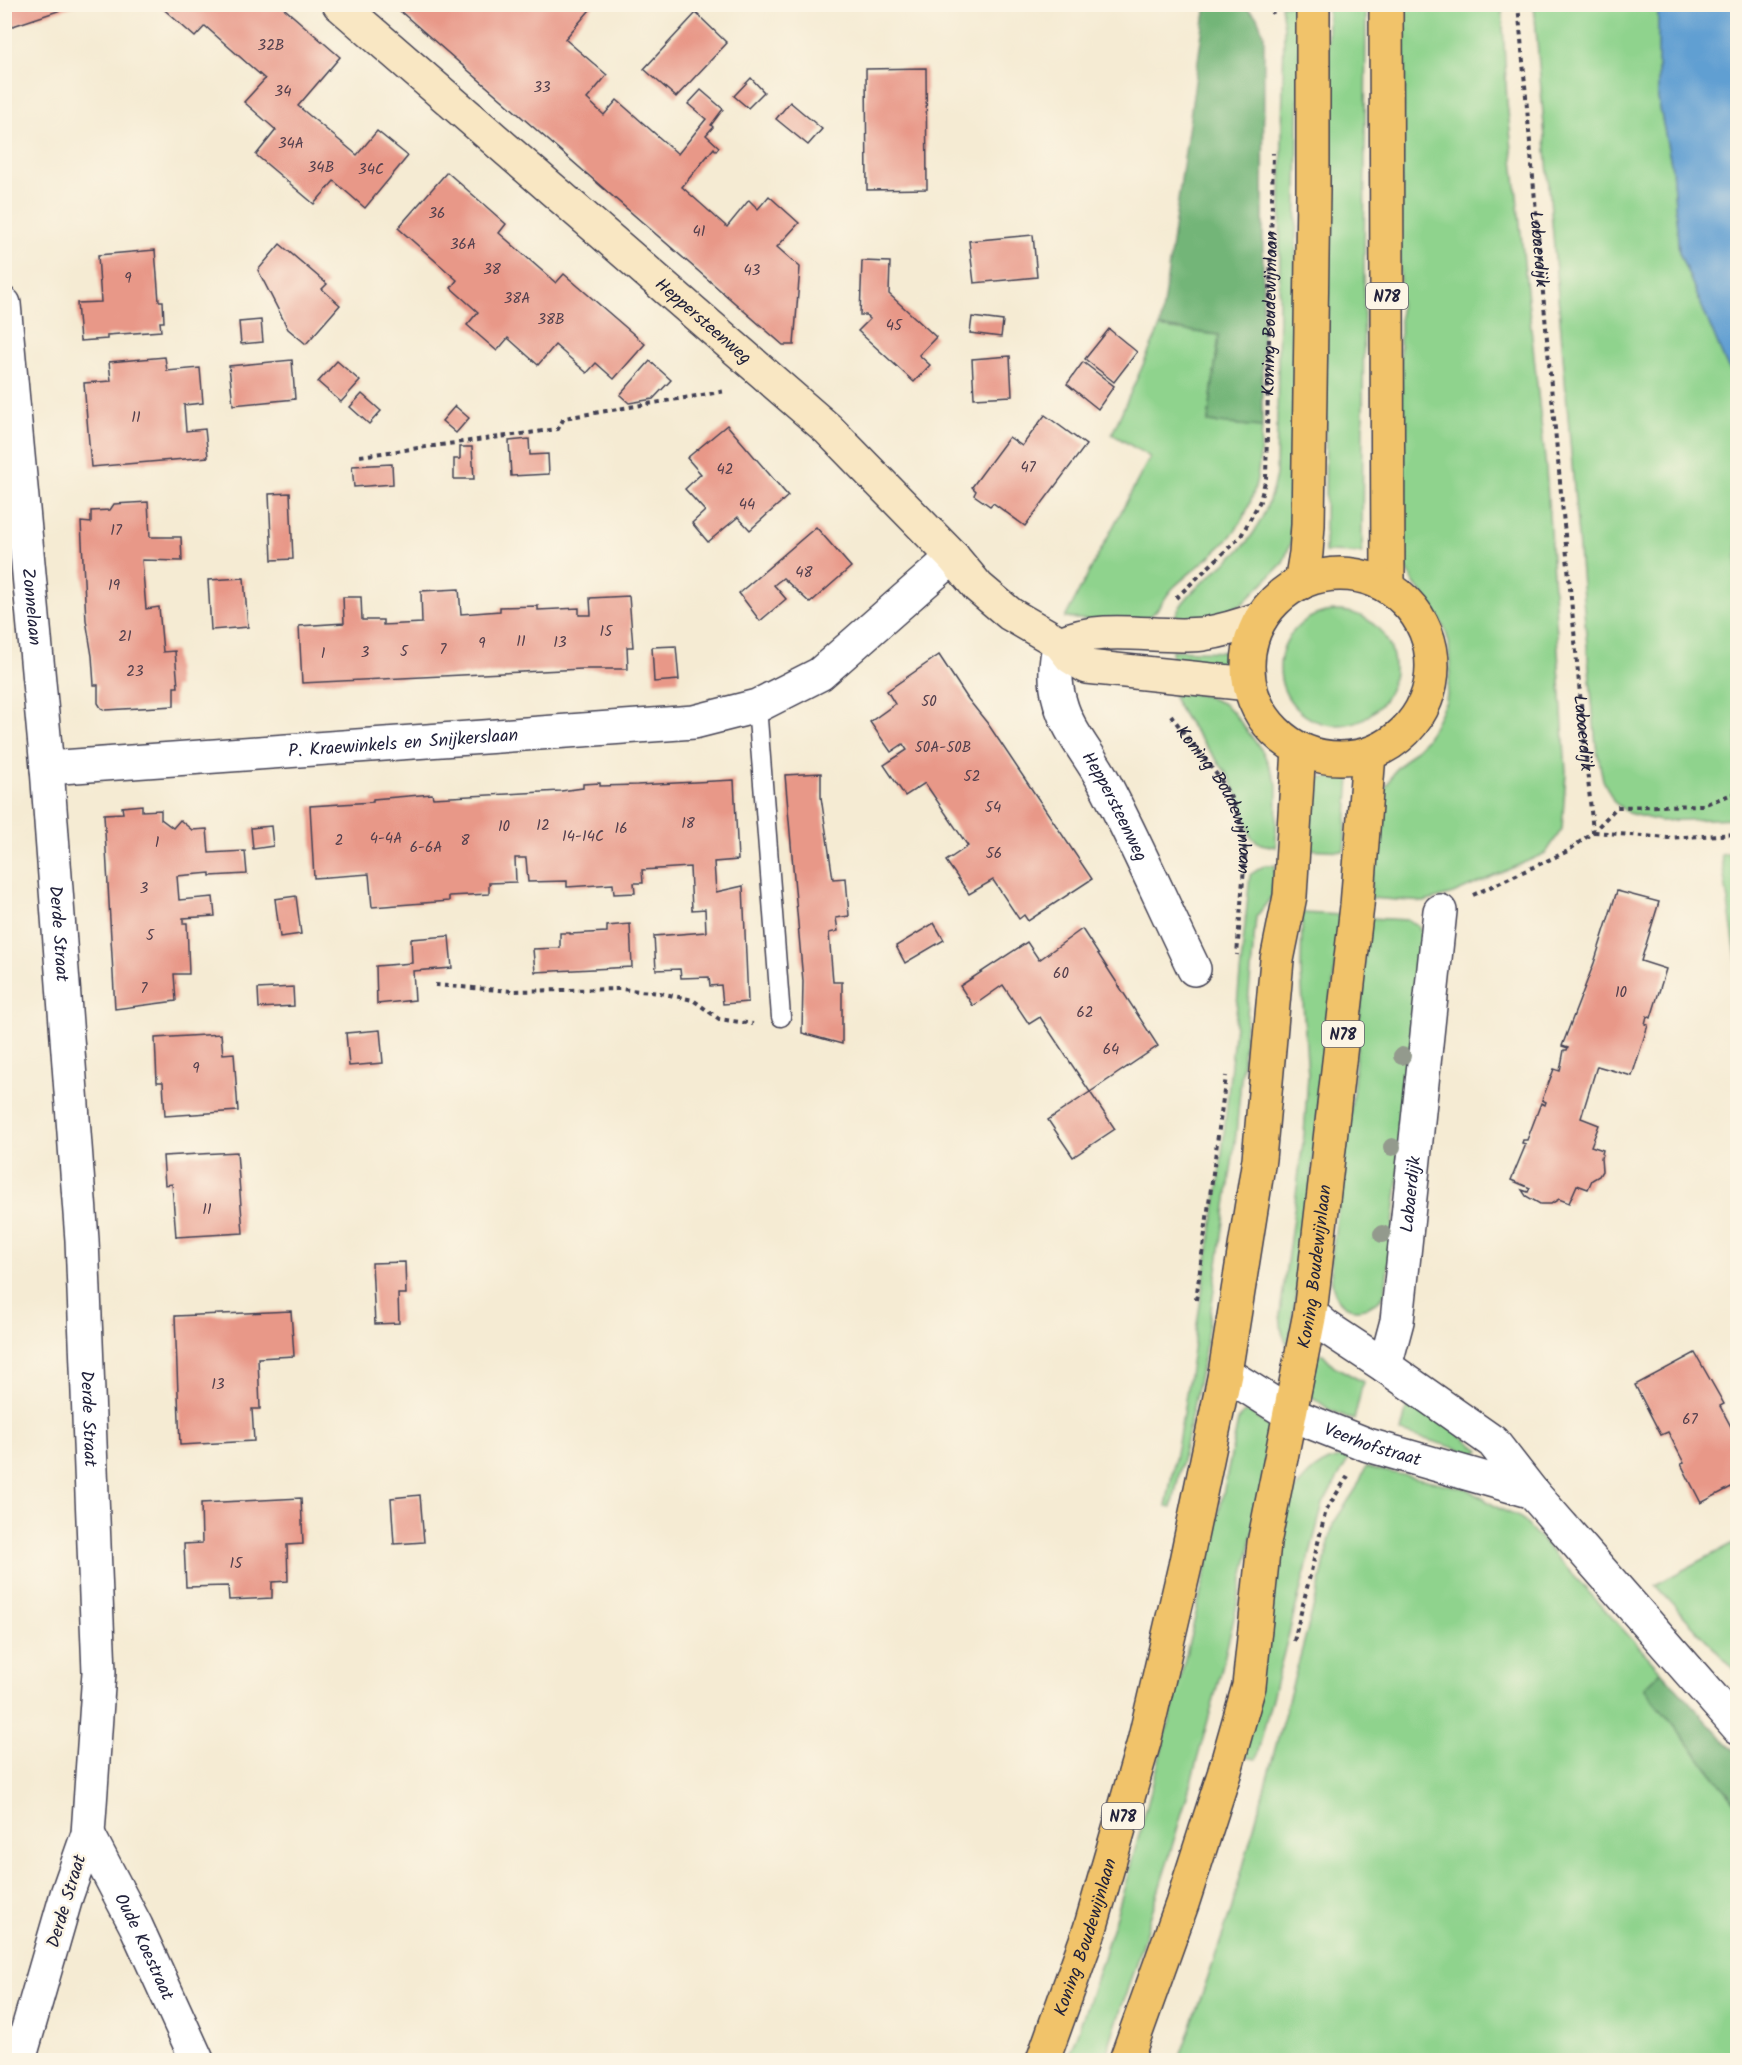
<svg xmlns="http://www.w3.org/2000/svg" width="1742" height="2065" font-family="Kalam,sans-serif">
<rect width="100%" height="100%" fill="#fcf5e5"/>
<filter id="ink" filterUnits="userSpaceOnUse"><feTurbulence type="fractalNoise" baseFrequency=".0167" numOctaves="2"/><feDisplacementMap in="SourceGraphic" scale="12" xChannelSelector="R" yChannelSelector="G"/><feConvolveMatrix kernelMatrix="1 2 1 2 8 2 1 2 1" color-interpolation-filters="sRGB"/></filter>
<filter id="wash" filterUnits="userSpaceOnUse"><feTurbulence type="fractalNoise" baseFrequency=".008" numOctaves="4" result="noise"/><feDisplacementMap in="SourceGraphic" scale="24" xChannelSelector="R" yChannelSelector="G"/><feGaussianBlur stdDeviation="1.35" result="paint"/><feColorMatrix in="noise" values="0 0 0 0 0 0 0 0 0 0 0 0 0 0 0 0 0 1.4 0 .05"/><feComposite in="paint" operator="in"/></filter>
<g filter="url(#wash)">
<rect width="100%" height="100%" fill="#f5ebd3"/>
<g fill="#8fd38d" stroke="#587a64" stroke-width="1.5">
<path d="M1281 5H1298L1300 20 1291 542 1283 563 1242 604 1210 618 1173 623C1178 594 1228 565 1247 542 1263 522 1271 499 1276 475L1284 28Z"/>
<polygon points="1328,5 1366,5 1362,553 1325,552"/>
<polygon points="1405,5 1502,5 1507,102 1546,469 1566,772 1562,829 1546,853 1453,894 1424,902 1370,898 1372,864 1378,853 1380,805 1383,792 1396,769 1426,739 1433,727 1446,701 1450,672 1449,643 1445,629 1431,604 1414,583 1400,554 1400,217"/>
<polygon points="1534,5 1658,5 1658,99 1672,168 1679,252 1726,364 1737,380 1737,818 1659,821 1628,813 1614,802 1603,780 1596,746 1586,634"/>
<path d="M1160 327 1219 335 1208 422 1262 427C1260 464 1258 501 1234 532 1218 553 1193 569 1174 587 1161 600 1158 617 1138 621 1118 626 1087 619 1065 618L1150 457 1112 434Z"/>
<circle cx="1337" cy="668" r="57"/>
<polygon points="1172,650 1229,652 1228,666 1171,663"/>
<polygon points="1172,689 1205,696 1222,703 1233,712 1263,752 1277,784 1276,847 1261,844 1251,837 1244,811 1230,778 1185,718 1175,701"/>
<polygon points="1313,778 1350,778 1344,851 1307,849"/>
<polygon points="1737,853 1738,853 1737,962 1721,855"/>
<polygon points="1265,865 1275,865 1272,896 1256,917 1236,1134 1220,1250 1204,1355 1172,1508 1166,1507 1181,1426 1219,1184 1250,875"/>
<polygon points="1302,913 1341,915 1304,1241 1288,1348 1282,1332 1280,1314 1304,1135 1308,1075 1301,974"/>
<path d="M1368 918 1408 920 1418 925 1421 933 1411 1070 1385 1293C1375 1308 1351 1317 1338 1299 1331 1289 1331 1274 1331 1262L1353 1092Z"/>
<polygon points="1318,1354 1323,1354 1334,1366 1363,1382 1354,1420 1330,1410 1306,1392"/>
<polygon points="1408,1402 1433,1414 1480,1450 1475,1454 1401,1432"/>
<path d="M1249 1411 1270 1428 1273 1435C1253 1535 1232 1636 1204 1735 1174 1845 1140 1953 1104 2060H1067C1106 1960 1134 1856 1161 1752 1190 1643 1216 1533 1238 1421L1243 1413Z"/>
<path d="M1351 1455 1323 1504 1256 1759 1243 1757 1288 1499C1307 1474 1319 1460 1351 1455Z"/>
<polygon points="1366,1467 1468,1489 1498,1508 1521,1518 1661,1671 1644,1688 1737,1804 1737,2060 1179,2060 1231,1911 1320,1583 1333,1524 1356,1489"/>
<polygon points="1734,1543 1738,1546 1737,1673 1655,1585"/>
</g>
<g fill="#73b578" stroke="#4a6c5a" stroke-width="1.5">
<polygon points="1206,5 1243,5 1257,17 1264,35 1262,427 1208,422 1219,335 1160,327"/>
<polygon points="1661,1671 1737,1754 1737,1804 1644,1688"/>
</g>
<polygon fill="#609fd2" stroke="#416086" stroke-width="1.5" points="1658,5 1737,5 1737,380 1726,364 1679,252 1672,168 1658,99"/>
<g id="blocks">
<g fill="#e89888">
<polygon points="8,4 76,4 76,5 10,27"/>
<polygon points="158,4 279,4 340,57 298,106 357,155 377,131 408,156 365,208 334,181 314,204 256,155 276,130 244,102 265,79 205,26 195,37"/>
<polygon points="392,4 595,4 565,39 607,75 587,99 604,115 617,100 678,154 706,119 688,104 701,90 723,109 711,125 713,127 706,135 719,147 716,151 714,148 682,187 727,227 749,200 758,209 769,196 799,223 777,247 800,267 794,345 783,345"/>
<polygon points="696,13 727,43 676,97 644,69"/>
<polygon points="926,68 927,189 867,190 866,69"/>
<polygon points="751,78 764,92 748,108 734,96"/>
<polygon points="790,102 822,129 808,145 776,119"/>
<polygon points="447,172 506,224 499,233 556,283 564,274 645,344 614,379 596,363 587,373 555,345 538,365 508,338 497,351 467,325 478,312 451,288 457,280 398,228"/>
<polygon points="1033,235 1037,277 974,283 969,241"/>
<polygon points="280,244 327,284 322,289 340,305 306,344 288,329 258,270"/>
<polygon points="155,250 159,301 163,301 164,322 160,322 161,331 107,335 107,339 80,341 77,303 101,302 98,255"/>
<polygon points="862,261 890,262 889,294 936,337 919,355 930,365 914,382 858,331 870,319 866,315 860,315"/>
<polygon points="972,317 1003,321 1001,337 970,333"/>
<polygon points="261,320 263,342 241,344 239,322"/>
<polygon points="1109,329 1137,352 1114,382 1085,359"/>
<polygon points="1010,356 1012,396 974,398 972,359"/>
<polygon points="165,357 167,371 200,368 203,403 184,405 186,431 205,429 208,457 91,467 84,383 111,381 109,362"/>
<polygon points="292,360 295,399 233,405 229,366"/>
<polygon points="337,361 360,381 341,402 318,382"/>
<polygon points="650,361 671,380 653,399 629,403 620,395"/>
<polygon points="1083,362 1114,386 1098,409 1067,384"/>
<polygon points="362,394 381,411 369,424 350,407"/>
<polygon points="455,406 469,418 456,433 442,421"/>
<polygon points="1045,415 1086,445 1025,526 993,503 990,506 974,495 976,491 972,487 1009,437 1022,446"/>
<polygon points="727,425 788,496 750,530 738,517 708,542 692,523 705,511 685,489 701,474 687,458"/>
<polygon points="529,439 530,455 548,454 549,474 511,476 509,441"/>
<polygon points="460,447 472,447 474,479 454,479 454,459 460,459"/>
<polygon points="392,464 393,484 354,487 352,466"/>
<polygon points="290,493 293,559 272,560 269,494"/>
<polygon points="148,502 150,537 181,537 182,561 142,560 146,609 159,607 163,652 175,651 178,687 174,687 174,706 106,710 101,708 98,703 98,685 94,685 92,656 86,620 81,522 91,523 91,511 110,510 114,504"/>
<polygon points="816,527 851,567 810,603 783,578 774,585 786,599 760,621 739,593"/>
<polygon points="244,578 248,627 211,630 208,580"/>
<polygon points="459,589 461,614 500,611 500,607 538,606 538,610 579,608 579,615 591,615 590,598 629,596 633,647 627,647 628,669 582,669 302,683 299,626 344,623 343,597 361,597 362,620 383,620 383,625 422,623 421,591"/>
<polygon points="676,646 679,680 654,682 652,647"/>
<polygon points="939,655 968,699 988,724 1092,879 1028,921 1024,915 1019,919 993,880 969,894 946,861 968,846 925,783 905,796 884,765 907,750 903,744 891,752 870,722 895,704 887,691"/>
<polygon points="821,773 821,797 833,879 846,878 849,916 836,918 838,931 829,933 833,982 842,982 842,1044 802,1033 803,981 785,775"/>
<polygon points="734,780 738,860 714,862 716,892 743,886 748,1002 723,1004 721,985 710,986 709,977 681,978 680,969 656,970 654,936 706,932 705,909 692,910 690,867 642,870 643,883 634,883 635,893 614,894 613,884 567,887 567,881 528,882 526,858 515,858 516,882 489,883 489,894 449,896 449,901 372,907 369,874 314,878 310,806 373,802 373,799 432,794 433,798 561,791 583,788 583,784 600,783 600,786 637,785"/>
<polygon points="142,805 142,811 161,810 161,819 173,828 180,820 192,830 207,829 209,853 245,851 247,874 210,876 210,873 177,876 179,900 213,897 215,916 183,918 183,923 187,923 189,974 174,974 176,1001 115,1009 104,814 123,813 122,807"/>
<polygon points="271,826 273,846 253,849 251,828"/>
<polygon points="1617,891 1659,902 1641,961 1666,969 1651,1018 1647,1016 1645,1024 1648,1025 1632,1076 1597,1066 1581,1118 1599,1125 1591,1146 1603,1150 1601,1158 1602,1171 1599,1176 1592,1180 1588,1189 1577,1185 1569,1203 1559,1199 1551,1204 1540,1204 1526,1196 1522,1190 1528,1192 1530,1188 1511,1180 1526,1144 1522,1143 1523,1140 1527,1140 1541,1103 1545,1105 1546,1102 1542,1100 1554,1069 1560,1071 1564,1050 1567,1050 1568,1048 1562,1046 1594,963"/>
<polygon points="296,896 301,934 280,937 275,899"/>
<polygon points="934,923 944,940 905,963 896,946"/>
<polygon points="630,924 632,967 535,972 533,949 560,948 560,933 570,933 570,934 607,932 607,926"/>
<polygon points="1082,929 1158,1046 1090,1092 1040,1017 1029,1024 1003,985 973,1006 960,986 1027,942 1039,960"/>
<polygon points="449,936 452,968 413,971 415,1000 377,1004 376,966 412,963 411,939"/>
<polygon points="293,987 294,1006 259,1008 258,989"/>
<polygon points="380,1030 383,1063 349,1066 346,1033"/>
<polygon points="221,1034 223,1054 234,1053 238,1111 165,1116 163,1082 157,1082 155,1038"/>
<polygon points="1090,1092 1115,1129 1073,1157 1048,1120"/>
<polygon points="237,1152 243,1233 176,1237 172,1184 165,1185 163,1156"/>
<polygon points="405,1262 406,1294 398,1294 399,1323 375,1324 372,1263"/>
<polygon points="291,1311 294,1356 258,1358 260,1409 252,1409 254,1441 180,1445 175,1316"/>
<polygon points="1695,1353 1724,1404 1720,1406 1737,1438 1737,1484 1701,1503 1681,1464 1684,1463 1668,1432 1661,1435 1635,1385"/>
<polygon points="420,1495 424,1542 394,1544 391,1498"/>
<polygon points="301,1498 303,1544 287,1545 288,1581 272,1582 272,1598 229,1600 228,1586 186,1587 184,1544 202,1543 201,1503"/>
</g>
</g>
</g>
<g filter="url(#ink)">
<use href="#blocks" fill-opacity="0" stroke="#424052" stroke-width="1.5"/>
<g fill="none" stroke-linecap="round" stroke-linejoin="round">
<defs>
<polyline id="lane" points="757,706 781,1017"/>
<g id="street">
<path id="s4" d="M4 304 47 768 82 1240 99 1672 88 1834 67 1894 19 2060"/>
<path id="s5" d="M1060 643C1055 662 1054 682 1060 702 1068 732 1090 755 1104 782 1136 843 1164 907 1194 969"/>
<path id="s6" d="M47 768 694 722 757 706 820 674 953 557"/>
<polyline points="1310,1313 1326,1327 1385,1366 1493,1442 1532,1492 1738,1727"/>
<path id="s7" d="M1385 1366 1397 1321 1440 911"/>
<path id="s8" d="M1225 1373 1290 1414 1368 1445 1532 1492"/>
<path id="s9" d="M88 1834 136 1926 197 2060"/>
</g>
<g id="secondary">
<path id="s10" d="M339 4 828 429 953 557 978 587 1010 614 1060 643 1071 657 1087 667 1249 684"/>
<path d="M1060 643C1108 623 1153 639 1203 634 1223 631 1242 625 1261 618"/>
</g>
<g id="primary">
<polyline points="1386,4 1388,587"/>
<circle cx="1340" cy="666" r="92"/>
<polyline points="1301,583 1306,553 1308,525 1313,191 1313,4"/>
<path id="s11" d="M1043 2060 1090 1929 1144 1742 1185 1566 1225 1373 1259 1159 1277 960 1290 896 1299 749"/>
<path id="s12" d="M1126 2060 1182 1904 1224 1774 1249 1686 1264 1543 1310 1313 1357 906 1369 754"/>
</g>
</defs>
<use href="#lane" stroke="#424052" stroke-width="21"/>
<use href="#street" stroke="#424052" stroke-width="36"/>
<use href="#secondary" stroke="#424052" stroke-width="36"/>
<use href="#primary" stroke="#424052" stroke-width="36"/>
<g stroke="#424052" stroke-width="4" stroke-dasharray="4.5 4.5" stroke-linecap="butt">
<polyline points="1270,4 1273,14"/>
<path id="s1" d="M1518 4 1552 397 1593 832"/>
<polyline points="360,456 558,429 564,418 726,391"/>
<path id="s2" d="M1176 598 1241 536 1260 501 1266 478 1273 153"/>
<path id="s3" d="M1171 715C1205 765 1241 787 1245 854L1237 955"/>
<polyline points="1594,832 1668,838 1738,834"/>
<polyline points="1473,895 1568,851 1593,832 1617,807 1703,805 1738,792"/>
<polyline points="435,985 512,991 620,989 660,993 693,1000 719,1019 753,1024"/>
<polyline points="1196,1300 1226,1076"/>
<polyline points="1294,1641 1326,1510 1348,1476"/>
</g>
<use href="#lane" stroke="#fff" stroke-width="18"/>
<use href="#street" stroke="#fff" stroke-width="33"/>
<use href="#secondary" stroke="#f9e7c3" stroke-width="33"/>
<use href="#primary" stroke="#f1c36a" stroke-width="33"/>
</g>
<g fill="#939a8d">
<circle cx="1402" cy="1056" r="9"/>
<circle cx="1392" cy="1147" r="9"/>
<circle cx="1382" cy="1234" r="9"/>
</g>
</g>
<g text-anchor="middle" stroke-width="5" stroke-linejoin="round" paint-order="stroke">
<g font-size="15" fill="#54404e">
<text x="271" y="50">32B</text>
<text x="542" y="92">33</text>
<text x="283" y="96">34</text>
<text x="291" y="148">34A</text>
<text x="321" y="172">34B</text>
<text x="371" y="174">34C</text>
<text x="437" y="218">36</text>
<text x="699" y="236">41</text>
<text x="463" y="249">36A</text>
<text x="492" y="274">38</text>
<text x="752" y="275">43</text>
<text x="128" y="283">9</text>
<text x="517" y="303">38A</text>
<text x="551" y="324">38B</text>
<text x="894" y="330">45</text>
<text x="136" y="422">11</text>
<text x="1028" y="472">47</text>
<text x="725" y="474">42</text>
<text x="747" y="509">44</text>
<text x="116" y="535">17</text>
<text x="804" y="577">48</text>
<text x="114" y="590">19</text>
<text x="606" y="636">15</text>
<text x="125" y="641">21</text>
<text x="521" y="646">11</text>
<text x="560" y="647">13</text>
<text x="482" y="648">9</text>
<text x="443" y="654">7</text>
<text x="404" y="656">5</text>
<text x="365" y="657">3</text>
<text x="323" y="658">1</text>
<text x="135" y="676">23</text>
<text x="929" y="706">50</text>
<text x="943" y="752">50A-50B</text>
<text x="972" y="781">52</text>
<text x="993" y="812">54</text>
<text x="688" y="828">18</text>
<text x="543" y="830">12</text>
<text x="504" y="831">10</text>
<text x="621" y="833">16</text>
<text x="583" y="841">14-14C</text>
<text x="386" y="843">4-4A</text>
<text x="339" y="845">2</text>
<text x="465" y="845">8</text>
<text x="157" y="847">1</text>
<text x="426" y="852">6-6A</text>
<text x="994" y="858">56</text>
<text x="144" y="893">3</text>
<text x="150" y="940">5</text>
<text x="1061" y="978">60</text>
<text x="144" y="993">7</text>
<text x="1621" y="997">10</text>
<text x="1085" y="1017">62</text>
<text x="1111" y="1054">64</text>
<text x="196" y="1073">9</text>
<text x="207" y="1214">11</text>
<text x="218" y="1389">13</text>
<text x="1690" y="1424">67</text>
<text x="236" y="1568">15</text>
</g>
<g fill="#fcf5e5" stroke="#63616e" stroke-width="1.5">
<rect x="1366" y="283" width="42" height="26" rx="4.5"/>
<rect x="1322" y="1021" width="42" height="26" rx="4.5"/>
<rect x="1102" y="1803" width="42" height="26" rx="4.5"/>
</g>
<g font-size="16" font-weight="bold" fill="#22223b">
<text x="1387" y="302">N78</text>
<text x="1343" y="1040">N78</text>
<text x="1123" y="1822">N78</text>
</g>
<g font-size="18" fill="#22223b" stroke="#fcf5e5">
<text dy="6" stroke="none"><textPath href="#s1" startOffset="246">Labaerdijk</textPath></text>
<text dy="6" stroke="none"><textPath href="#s2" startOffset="318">Koning Boudewijnlaan</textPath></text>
<text dy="6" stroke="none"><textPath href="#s10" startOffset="483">Heppersteenweg</textPath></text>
<text dy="6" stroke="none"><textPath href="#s4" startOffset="304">Zonnelaan</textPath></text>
<text dy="6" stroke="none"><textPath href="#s1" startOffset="732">Labaerdijk</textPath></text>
<text dy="6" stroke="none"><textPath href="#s6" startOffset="357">P. Kraewinkels en Snijkerslaan</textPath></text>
<text dy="6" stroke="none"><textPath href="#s3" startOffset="98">Koning Boudewijnlaan</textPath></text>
<text dy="6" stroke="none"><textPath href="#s5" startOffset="178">Heppersteenweg</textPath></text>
<text dy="6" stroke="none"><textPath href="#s4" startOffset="632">Derde Straat</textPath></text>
<text dy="6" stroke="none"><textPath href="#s7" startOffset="174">Labaerdijk</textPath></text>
<text dy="6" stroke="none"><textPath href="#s12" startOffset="819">Koning Boudewijnlaan</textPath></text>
<text dy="6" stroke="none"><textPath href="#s4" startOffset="1118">Derde Straat</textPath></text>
<text dy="6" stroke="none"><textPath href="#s8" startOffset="165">Veerhofstraat</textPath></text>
<text transform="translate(66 1901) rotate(-73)" y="6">Derde Straat</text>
<text dy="6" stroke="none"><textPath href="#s11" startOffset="130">Koning Boudewijnlaan</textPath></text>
<text dy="6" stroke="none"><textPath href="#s9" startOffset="126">Oude Koestraat</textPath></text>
</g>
</g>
<rect width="1742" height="2065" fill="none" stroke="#fcf5e5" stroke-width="24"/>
</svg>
